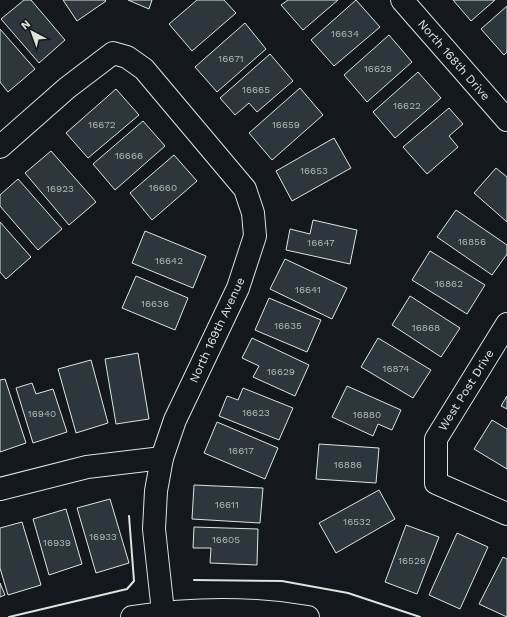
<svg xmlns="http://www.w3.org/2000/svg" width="507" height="617" font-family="'Work Sans',sans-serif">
<rect width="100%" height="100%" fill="#14181c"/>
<g fill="#2c363c" stroke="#d8e6dc">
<polygon points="24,0 31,0 65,40 39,63 1,19"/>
<polygon points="63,0 105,0 106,1 77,21"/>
<polygon points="128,0 152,0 149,9"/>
<polygon points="197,0 224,0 236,13 192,51 169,24"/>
<polygon points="288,0 338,0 303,30 281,5"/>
<polygon points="356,0 380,27 334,66 311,40"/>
<polygon points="453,0 495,0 471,21"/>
<polygon points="507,6 507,52 504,55 481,29"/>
<polygon points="245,23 266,49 217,92 195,67"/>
<polygon points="0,29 35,69 8,92 0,82"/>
<polygon points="389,35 412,62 367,102 344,75"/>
<polygon points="270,54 293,81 257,112 249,103 235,115 220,98"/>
<polygon points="418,72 441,98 395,138 373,112"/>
<polygon points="300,88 323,115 272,160 249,133"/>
<polygon points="116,89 139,115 88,158 66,133"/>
<polygon points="449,108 463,124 449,136 458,147 427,174 403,147"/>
<polygon points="143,121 165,146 115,190 93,164"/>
<polygon points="334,138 351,168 292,201 276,171"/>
<polygon points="51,151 96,202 69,225 25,173"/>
<polygon points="174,155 197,181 152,220 130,193"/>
<polygon points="496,168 507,177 507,222 474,193"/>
<polygon points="18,179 62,229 38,250 0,206 0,195"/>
<polygon points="456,210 507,245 507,254 492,275 437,237"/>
<polygon points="313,220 357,230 350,264 286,250 290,229 310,234"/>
<polygon points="0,222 31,257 6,279 0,272"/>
<polygon points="145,231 206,256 193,288 132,263"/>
<polygon points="430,251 485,285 467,314 412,280"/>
<polygon points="285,259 347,288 332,319 270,289"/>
<polygon points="136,276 188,298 175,330 122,308"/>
<polygon points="410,296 460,328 441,357 392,325"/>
<polygon points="269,298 321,320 307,352 255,330"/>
<polygon points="252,338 309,365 295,396 253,377 259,366 242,358"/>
<polygon points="378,338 431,370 413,398 361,367"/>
<polygon points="138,353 149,419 116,424 105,359"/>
<polygon points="91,360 108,423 76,433 58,369"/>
<polygon points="5,379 26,443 0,452 0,380"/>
<polygon points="32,383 36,394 53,389 67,432 33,443 16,388"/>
<polygon points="347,386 401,410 392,430 378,424 373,436 332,417"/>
<polygon points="243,388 293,408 279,440 219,416 227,396 238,400"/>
<polygon points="507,396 507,409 501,406"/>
<polygon points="492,420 507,429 507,469 474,449"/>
<polygon points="217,422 278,448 265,479 204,453"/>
<polygon points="319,444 379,448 376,483 316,479"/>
<polygon points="194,485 263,488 260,523 192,519"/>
<polygon points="379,490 395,519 336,553 319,523"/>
<polygon points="110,499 129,563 96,573 77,508"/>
<polygon points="66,509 82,564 49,575 33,519"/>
<polygon points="22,522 41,585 8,595 0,568 0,528"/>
<polygon points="406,525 439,537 417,594 385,582"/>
<polygon points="194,527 258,529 257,565 210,563 211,548 193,548"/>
<polygon points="457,533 488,547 460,609 429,595"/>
<polygon points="503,557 507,559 507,617 479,604"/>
<polygon points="0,583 5,595 0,597"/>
</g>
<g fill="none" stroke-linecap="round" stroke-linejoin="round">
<defs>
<g id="minor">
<polyline points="402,0 507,120"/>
<polyline points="0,147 67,88 113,53 127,57 144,69 245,189 253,213 255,236 238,288 175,420 162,458 156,491 154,529 163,612"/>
<polyline points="507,324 436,439 436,483 507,514"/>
<polyline points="0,489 87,467 162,458"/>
<path d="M132 617C191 608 249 607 308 617"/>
</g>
</defs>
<use href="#minor" stroke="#d8e6dc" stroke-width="24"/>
<use href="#minor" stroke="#14181c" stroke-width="22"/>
<g stroke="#d8e6dc" stroke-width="2">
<polyline points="194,580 282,581 348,593 420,617"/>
<polyline points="9,617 127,589 134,581 129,516"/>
</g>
</g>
<g text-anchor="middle" stroke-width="3" stroke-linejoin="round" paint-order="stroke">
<g font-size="10" fill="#adbab4">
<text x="345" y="37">16634</text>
<text x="231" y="62">16671</text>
<text x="378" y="72">16628</text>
<text x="256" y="93">16665</text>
<text x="407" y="109">16622</text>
<text x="102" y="128">16672</text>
<text x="286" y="128">16659</text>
<text x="129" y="159">16666</text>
<text x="314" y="174">16653</text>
<text x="163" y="191">16660</text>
<text x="60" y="192">16923</text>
<text x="472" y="245">16856</text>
<text x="321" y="246">16647</text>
<text x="169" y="264">16642</text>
<text x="449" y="287">16862</text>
<text x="308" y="293">16641</text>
<text x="155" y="307">16636</text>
<text x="288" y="329">16635</text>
<text x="426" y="331">16868</text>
<text x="396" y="372">16874</text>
<text x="281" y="375">16629</text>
<text x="256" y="416">16623</text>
<text x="42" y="417">16940</text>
<text x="367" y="418">16880</text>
<text x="241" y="454">16617</text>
<text x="348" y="468">16886</text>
<text x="227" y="508">16611</text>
<text x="357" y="525">16532</text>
<text x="103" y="540">16933</text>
<text x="226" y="543">16605</text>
<text x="57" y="546">16939</text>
<text x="412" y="564">16526</text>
</g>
<g font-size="12" fill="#d8e6dc" stroke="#14181c">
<text transform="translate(454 60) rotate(49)" y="4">North 168th Drive</text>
<text transform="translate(217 330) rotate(-65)" y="4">North 169th Avenue</text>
<text transform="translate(466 390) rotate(-58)" y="4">West Post Drive</text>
</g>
</g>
<g transform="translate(32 32) rotate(319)" stroke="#14181c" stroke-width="3" paint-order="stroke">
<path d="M0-3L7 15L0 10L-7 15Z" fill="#d8e6dc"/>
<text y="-6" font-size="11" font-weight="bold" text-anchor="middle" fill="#d8e6dc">N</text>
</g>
</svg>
